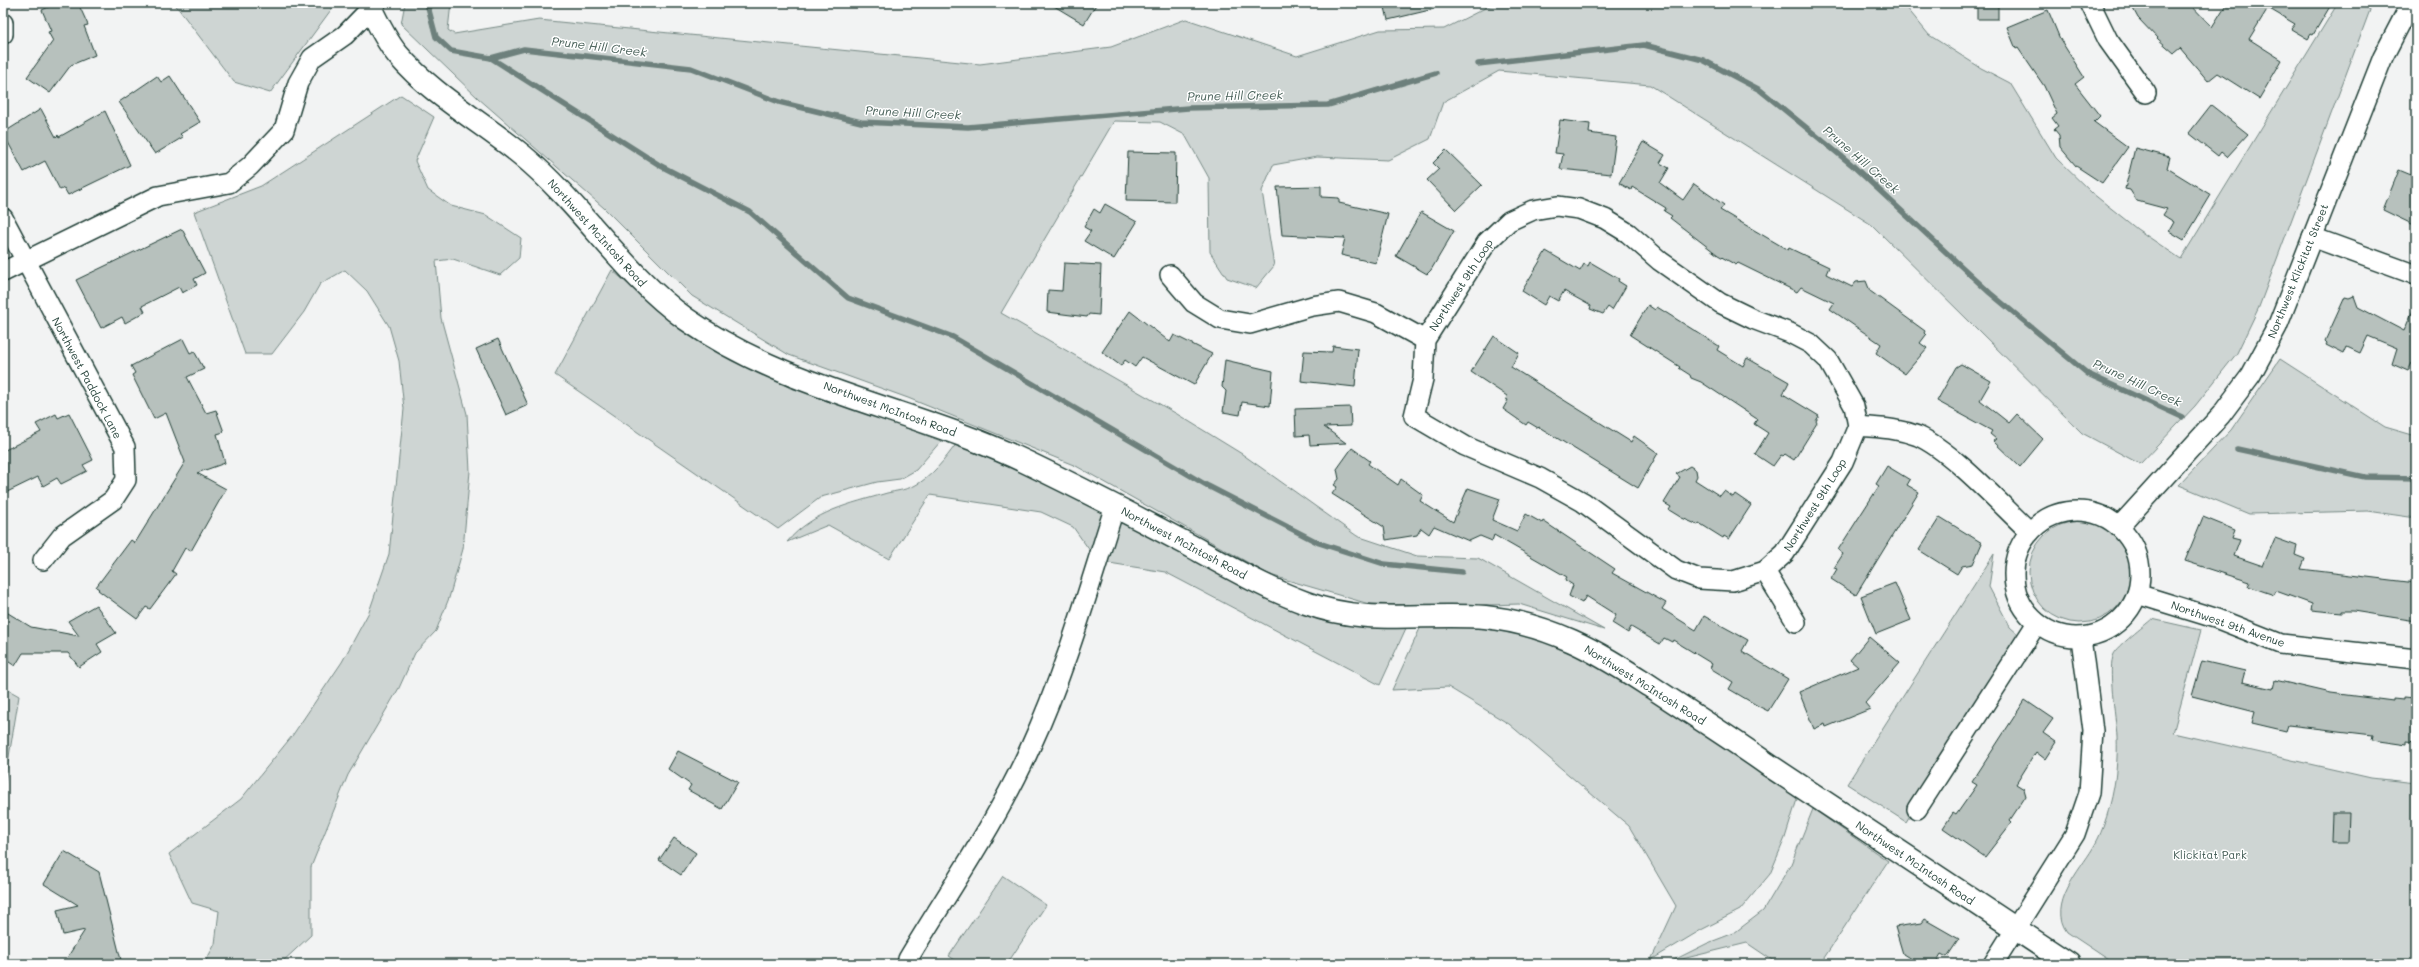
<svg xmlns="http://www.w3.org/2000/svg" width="2419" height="967" font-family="Mali,sans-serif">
<rect width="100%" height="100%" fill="#f2f3f3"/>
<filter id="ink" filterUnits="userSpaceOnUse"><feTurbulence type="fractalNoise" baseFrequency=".025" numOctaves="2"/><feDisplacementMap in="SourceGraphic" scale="8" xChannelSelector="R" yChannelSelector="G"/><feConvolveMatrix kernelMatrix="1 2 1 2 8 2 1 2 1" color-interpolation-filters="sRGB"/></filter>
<g filter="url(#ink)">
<g fill="#ced5d3" stroke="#768984">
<polygon points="174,3 336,3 270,93 234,82"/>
<polygon points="405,3 451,3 448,30 454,34 539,20 980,64 1111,47 1186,19 1297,56 1380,30 1444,29 1495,3 1907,3 1907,8 1929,35 1981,68 2010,83 2056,158 2092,193 2137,229 2181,259 2338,3 2362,3 2370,10 2259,307 2237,353 2195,406 2140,464 2082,433 1872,225 1650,85 1499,71 1443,102 1430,139 1388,160 1317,157 1273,165 1262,191 1274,266 1256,288 1227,278 1210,252 1209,178 1185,135 1160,122 1114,121 1001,313 1177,414 1242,454 1357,536 1417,556 1478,558 1604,630 1519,604 1455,606 1369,604 1270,575 1076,466 908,398 789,355 692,296 604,208 478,98 401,24"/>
<polygon points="401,95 434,117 415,161 428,190 451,206 486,215 521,238 519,258 500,275 453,259 436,261 441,318 467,414 470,471 463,549 449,598 436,631 415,653 399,688 348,775 311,867 311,935 280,964 204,964 215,944 219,911 192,903 169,854 241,799 292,736 342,662 369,612 389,554 404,409 399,361 389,326 367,291 345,270 320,284 304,312 272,354 245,354 194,212 261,186"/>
<polygon points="612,270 651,304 790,388 827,398 941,441 916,470 900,479 877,482 821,497 778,529 555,375"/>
<polygon points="2280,359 2385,427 2416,436 2416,518 2368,511 2249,514 2179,485 2231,430"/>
<path d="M957 443 1109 509 1093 555 1073 527 1041 512 930 495 889 559 828 525 787 542C813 511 850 504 887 493 895 491 906 490 914 486 932 477 945 459 957 443Z"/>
<polygon points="1118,514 1184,551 1239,586 1323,621 1407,626 1380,685 1165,572 1103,562"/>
<circle cx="2080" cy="572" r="51"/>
<polygon points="1994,554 1989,587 2010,627 2020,636 1906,822 1847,784"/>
<path d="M2152 619 2201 630 2173 733 2371 778 2416 783V964H2115L2067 932C2047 905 2080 870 2093 848 2101 835 2106 820 2110 805 2116 782 2118 759 2117 736 2116 718 2107 668 2114 654 2118 646 2144 626 2152 619Z"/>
<polygon points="1422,624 1467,624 1547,638 1599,665 1799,793 1785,838 1770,874 1740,910 1701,930 1651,960 1676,906 1629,826 1509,724 1448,687 1392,690"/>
<polygon points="3,687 19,696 3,793"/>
<polygon points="1813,809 1888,861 1820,964 1778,964 1747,943 1670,962 1708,943 1734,933 1763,911 1791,864"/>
<polygon points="1003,876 1046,905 1007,964 961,964 949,956"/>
</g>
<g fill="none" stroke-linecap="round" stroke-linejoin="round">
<g stroke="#6d807b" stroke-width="5.5">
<polyline points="427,3 436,37 451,51 491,58 524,49 691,68 779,102 861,122 968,127 1188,108 1328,105 1436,73"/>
<polyline points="491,58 661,166 750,212 848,298 953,337 1208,486 1319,543 1384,564 1462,572"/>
<polyline points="1478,64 1644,45 1703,60 1760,90 1851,164 1990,293 2088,374 2182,417"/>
<polyline points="2237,449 2365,477 2416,478"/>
</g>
</g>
<g fill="#b7c1bd" stroke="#1f3d34">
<polygon points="57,3 78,3 88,25 84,26 95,55 71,65 50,93 27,77 53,41 48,32 51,31 42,10"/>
<polygon points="1049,3 1097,3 1084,24"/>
<polygon points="1384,3 1433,3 1434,9 1388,20"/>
<rect x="1977" y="3" width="21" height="16"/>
<polygon points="2130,3 2189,3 2212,27 2227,3 2332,3 2313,35 2311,34 2308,39 2291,29 2295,24 2268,8 2249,39 2282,60 2259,99 2218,73 2208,81 2180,48 2174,53 2158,39 2138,18"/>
<polygon points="2048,10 2060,39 2084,77 2075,84 2100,116 2094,122 2128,147 2102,183 2076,166 2060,147 2059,135 2054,129 2058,126 2052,118 2057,114 2044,86 2018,48 2016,49 2007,27"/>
<polygon points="157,76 161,82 170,76 200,122 180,134 183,137 155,154 119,102"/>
<polygon points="2211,105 2248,134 2227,157 2221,152 2218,156 2189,133"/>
<polygon points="41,109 56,137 58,135 59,137 105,111 130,165 68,195 64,188 60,190 45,161 24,172 3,133"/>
<polygon points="1560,120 1590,124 1589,133 1616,137 1611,174 1560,169 1563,154 1555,153"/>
<polygon points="1643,142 1665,155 1660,163 1669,168 1660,183 1683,200 1694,184 1724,205 1720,210 1788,250 1789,248 1829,267 1826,274 1852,287 1856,282 1866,281 1870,291 1925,331 1924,333 1926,335 1920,343 1927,348 1905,374 1876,353 1881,344 1830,309 1834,303 1801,287 1797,292 1738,263 1736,265 1718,255 1670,218 1672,216 1664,211 1666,208 1632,187 1631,190 1619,183"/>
<polygon points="2135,148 2170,157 2167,168 2211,195 2184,240 2169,231 2174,222 2163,215 2167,209 2137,201 2130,190 2125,189"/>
<polygon points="1446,150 1482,185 1456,210 1427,180 1439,169 1433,163"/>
<polygon points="1128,152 1176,153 1175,202 1126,201"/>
<polygon points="2399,170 2416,177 2416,226 2383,210"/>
<polygon points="1321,186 1321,197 1339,198 1339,203 1388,214 1376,263 1341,255 1345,238 1282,235 1277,187"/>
<polygon points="1105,204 1137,222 1114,259 1084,241 1091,231 1084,227 1094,209 1100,213"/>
<polygon points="1421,212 1454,231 1431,270 1427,274 1396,256"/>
<polygon points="182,229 205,273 194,279 197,285 182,293 179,287 142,306 145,312 125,323 122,317 101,328 76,280"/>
<polygon points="1546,251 1580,271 1584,264 1588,266 1590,262 1619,279 1618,281 1626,286 1612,310 1608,307 1603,314 1590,309 1591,306 1564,291 1558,301 1549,296 1544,305 1522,291"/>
<polygon points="1064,263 1101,265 1099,315 1089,314 1087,317 1047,312 1048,290 1062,291"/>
<polygon points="2354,296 2358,307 2404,331 2416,303 2416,365 2412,363 2408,371 2392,364 2397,348 2368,336 2360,353 2347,347 2344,354 2326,345 2327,343 2325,341 2345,297 2349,298"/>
<polygon points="1648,305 1655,310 1657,307 1719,346 1717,350 1743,366 1747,358 1789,382 1783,394 1819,416 1816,421 1817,423 1794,460 1785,454 1783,456 1781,455 1773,466 1755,454 1768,433 1754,424 1757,419 1701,382 1691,378 1690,375 1679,368 1680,367 1630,335"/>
<polygon points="1130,311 1170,342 1174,335 1212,354 1194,385 1142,357 1135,367 1125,360 1121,366 1102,352"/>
<polygon points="1494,336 1519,353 1511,367 1631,442 1634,436 1658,453 1638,488 1539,427 1538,428 1528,422 1526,425 1503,409 1508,400 1506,399 1507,396 1471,372"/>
<polygon points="183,339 190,353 194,351 204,369 187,377 206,413 216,410 224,432 217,434 225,463 197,473 226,489 191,551 185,548 172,571 176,574 150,609 146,607 137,619 98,590 99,589 96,587 131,540 135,543 185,462 166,413 154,419 132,375 135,373 131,366"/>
<polygon points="498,339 528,405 506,415 476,349"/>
<polygon points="1333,346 1358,349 1355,387 1301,381 1304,351 1332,352"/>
<polygon points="1225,360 1273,371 1270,406 1242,402 1240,415 1223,412 1226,391 1222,387"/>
<polygon points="1961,364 1991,381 1980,400 2009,423 2017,414 2043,439 2020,467 1993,441 1996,439 1990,434 1992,431 1937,401 1956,367"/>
<polygon points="1350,407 1351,426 1324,427 1346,443 1310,445 1309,435 1296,436 1295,409"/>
<polygon points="69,413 93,460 83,465 87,471 61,484 57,478 43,486 38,477 3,494 3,451 41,432 36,424 56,414 58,418"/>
<polygon points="1352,448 1370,461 1368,464 1398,485 1401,479 1423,495 1420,501 1453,522 1468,488 1500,499 1492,520 1517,531 1526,514 1542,523 1543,521 1615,569 1612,573 1666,603 1662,609 1696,630 1704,616 1748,640 1742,651 1788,679 1768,711 1758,706 1729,689 1733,682 1710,668 1712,664 1709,662 1673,640 1672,642 1664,638 1660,644 1631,627 1628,633 1612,623 1616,615 1586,596 1582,603 1569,596 1573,585 1565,580 1567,577 1494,535 1492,541 1480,536 1469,541 1434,526 1429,534 1421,528 1417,535 1386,540 1384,527 1332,494 1337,487 1334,485 1339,479 1337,469"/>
<polygon points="1690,466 1696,470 1697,476 1695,480 1720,496 1724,491 1733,497 1735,494 1751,505 1729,539 1724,536 1723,538 1699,523 1698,525 1682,518 1669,510 1671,507 1664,503 1680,477 1676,474"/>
<polygon points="1887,466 1910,480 1907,485 1919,492 1856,595 1831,579 1837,569 1834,568 1843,554 1838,550 1879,486 1876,484"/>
<polygon points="1940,517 1982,543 1973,564 1962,566 1957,574 1919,550"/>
<polygon points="2203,517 2235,530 2232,538 2240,540 2234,556 2263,566 2275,538 2297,546 2295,555 2305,559 2301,569 2416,583 2416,621 2353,611 2342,611 2342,613 2311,610 2312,604 2276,591 2274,595 2248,586 2250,582 2185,561"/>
<polygon points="1895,583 1911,620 1876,634 1861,596"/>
<polygon points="96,605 116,633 97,644 102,652 79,667 68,653 23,653 15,666 3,658 3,610 31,627 79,636 68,621"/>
<polygon points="1869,637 1900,663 1865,703 1870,709 1826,727 1825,724 1814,729 1799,692 1858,667 1850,660"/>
<polygon points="2202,661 2245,671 2242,682 2273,689 2275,680 2331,693 2393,701 2393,699 2403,700 2403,698 2416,699 2416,743 2407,742 2407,745 2372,740 2373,735 2288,725 2286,731 2252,723 2255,712 2192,696"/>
<polygon points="2025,700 2053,719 2043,733 2056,742 2045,759 2036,752 2016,784 2024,789 2026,796 2010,820 2012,822 1985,857 1943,828 1953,813 1956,815 1977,785 1972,782"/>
<polygon points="678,751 738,782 722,809 688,790 691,785 668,769"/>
<polygon points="2332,813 2350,813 2349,842 2331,842"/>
<polygon points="674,838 696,853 681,875 659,860"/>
<polygon points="64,851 99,872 122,964 63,964 85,930 63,935 57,910 78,905 44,884"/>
<polygon points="1924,919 1959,939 1947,957 1941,954 1935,964 1919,964 1903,954 1895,927 1921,923"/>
</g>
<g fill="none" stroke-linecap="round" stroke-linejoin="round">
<defs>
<g id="minor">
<polyline points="2090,3 2108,40 2146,93"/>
<polyline points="3,23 3,34"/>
<polygon points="1557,206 1579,209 1605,219 1628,233 1660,261 1720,303 1753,319 1790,333 1811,344 1828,360 1854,406 1858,426 1843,462 1785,553 1765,571 1733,581 1699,579 1676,570 1583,502 1540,478 1465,446 1414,416 1423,379 1425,340 1487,242 1509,221 1533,210"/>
<polyline points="3,218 125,447 126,480 113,500 62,536 43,560"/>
<polyline points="2312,237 2416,275"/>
<polyline points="3,272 158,196 229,183 250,166 284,130 298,83 312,58 345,35 376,3"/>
<polyline points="1170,275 1194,303 1220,319 1250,324 1312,306 1339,302 1376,313 1425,340"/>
<path d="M1858 426C1879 428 1898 428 1918 436 1952 451 2001 505 2030 532"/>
<circle cx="2077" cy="574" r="63"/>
<polyline points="2119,527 2221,415 2251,375 2277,327 2383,57 2411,3"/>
<polyline points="1765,571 1796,622"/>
<polyline points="2137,594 2218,619 2281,644 2416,659"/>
<polyline points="1917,809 2037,623"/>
<path d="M908 959C949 890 997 822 1030 748 1066 670 1089 587 1115 506"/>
<polyline points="1993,964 2075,834 2089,793 2093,731 2081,638"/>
</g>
<path id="tertiary" d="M368 3C376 20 386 41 398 55 433 96 482 122 523 156 583 206 623 274 686 319 788 391 917 409 1028 463 1082 489 1136 517 1189 545 1227 566 1265 588 1306 603 1367 626 1423 612 1485 617 1514 620 1545 629 1572 641 1599 653 1625 670 1650 686 1689 712 1729 737 1767 764 1868 831 1968 897 2069 964"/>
</defs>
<use href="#minor" stroke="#1f3d34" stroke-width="22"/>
<use href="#tertiary" stroke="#1f3d34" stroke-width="25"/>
<use href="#minor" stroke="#fff" stroke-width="19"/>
<use href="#tertiary" stroke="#fff" stroke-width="22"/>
</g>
</g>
<g text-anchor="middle" stroke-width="3" stroke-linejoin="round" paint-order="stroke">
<g font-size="11" fill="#1f3d34" stroke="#fff">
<text transform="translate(597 233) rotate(48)" y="4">Northwest McIntosh Road</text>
<text transform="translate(2298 271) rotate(-68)" y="4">Northwest Klickitat Street</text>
<text transform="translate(1461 285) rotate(-57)" y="4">Northwest 9th Loop</text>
<text transform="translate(87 378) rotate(62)" y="4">Northwest Paddock Lane</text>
<text transform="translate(890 409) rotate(20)" y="4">Northwest McIntosh Road</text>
<text transform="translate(1815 505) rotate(-58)" y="4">Northwest 9th Loop</text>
<text transform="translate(1184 543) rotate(28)" y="4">Northwest McIntosh Road</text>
<text transform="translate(2228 624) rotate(19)" y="4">Northwest 9th Avenue</text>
<text transform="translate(1645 685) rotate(32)" y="4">Northwest McIntosh Road</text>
<text transform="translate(1915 863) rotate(34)" y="4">Northwest McIntosh Road</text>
</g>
<g font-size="11" fill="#425b54" stroke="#fff">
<text x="2210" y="859">Klickitat Park</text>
</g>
<g font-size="12" font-style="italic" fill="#465f57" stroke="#fff">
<text transform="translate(599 47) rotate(7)" y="4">Prune Hill Creek</text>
<text transform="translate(1235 96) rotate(-1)" y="4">Prune Hill Creek</text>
<text transform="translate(913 113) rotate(3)" y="4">Prune Hill Creek</text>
<text transform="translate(1861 160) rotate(41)" y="4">Prune Hill Creek</text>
<text transform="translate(2137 383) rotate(25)" y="4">Prune Hill Creek</text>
</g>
</g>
<rect width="2419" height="967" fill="none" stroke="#fff" stroke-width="16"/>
<rect x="8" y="8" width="2403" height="951" fill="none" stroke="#1f3d34" stroke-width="1.5" filter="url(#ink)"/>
</svg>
